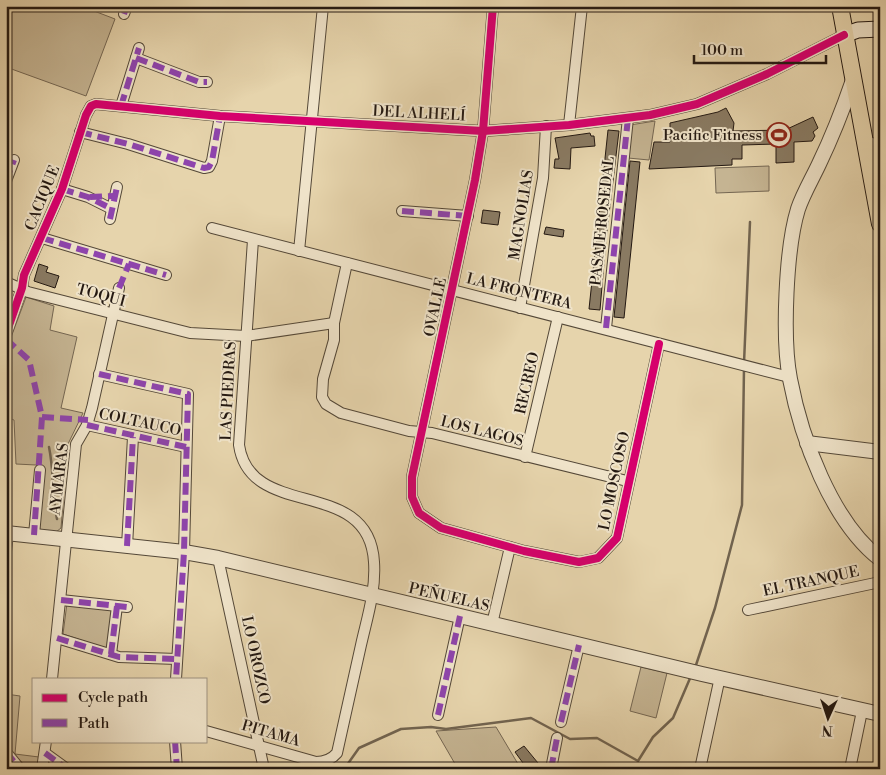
<svg xmlns="http://www.w3.org/2000/svg" width="886" height="775" font-family="'Libre Bodoni',serif">
<rect width="100%" height="100%" fill="#e6d4ac"/>
<filter id="stains"><feTurbulence type="fractalNoise" baseFrequency=".004" numOctaves="4"/><feColorMatrix values="0 0 0 0 .2 0 0 0 0 .09 0 0 0 0 .02 0 0 0 .5 -.17"/></filter>
<radialGradient id="worn" r=".72"><stop offset=".6" stop-color="#630" stop-opacity="0"/><stop offset="1" stop-color="#630" stop-opacity=".3"/></radialGradient>
<g fill="#c5b492" stroke="#746652">
<polygon points="6,6 81,6 115,19 86,96 6,67"/>
<polygon points="655,121 649,160 628,158 630,125"/>
<polygon points="769,166 769,191 716,193 715,168"/>
<polygon points="26,297 54,306 50,330 77,337 61,408 83,413 68,444 61,528 56,532 40,530 37,524 42,469 36,465 16,464 14,420 6,417 6,351"/>
<polygon points="67,603 113,608 108,649 63,634"/>
<polygon points="641,667 667,673 656,718 630,711"/>
<polygon points="6,694 20,696 15,754 39,757 37,769 24,769 6,746"/>
<polygon points="496,727 521,769 458,769 436,731"/>
</g>
<g fill="none" stroke-linecap="round" stroke-linejoin="round">
<g stroke="#71634f" stroke-width="2.5">
<polyline points="744,363 750,222"/>
<path d="M49 447C54 471 52 495 57 519"/>
<polyline points="695,668 715,608 742,505 744,368"/>
<polyline points="348,769 347,765 359,748 401,729 431,727 446,729 531,718 570,739 597,738 638,761 653,737 673,718 691,676"/>
</g>
</g>
<g fill="#897a62" stroke="#241912">
<polygon points="726,108 734,123 733,131 785,130 813,117 818,128 813,132 815,136 812,141 794,142 794,162 776,163 776,144 742,145 742,159 732,159 732,165 649,169 654,142 670,142 670,123 718,112"/>
<polygon points="608,130 619,131 606,239 600,310 589,309"/>
<polygon points="590,133 591,136 594,136 595,146 571,148 570,169 554,168 555,159 559,159 555,138"/>
<polygon points="630,161 640,162 624,318 614,317"/>
<polygon points="483,210 500,212 498,225 481,223"/>
<polygon points="546,227 564,230 563,237 544,234"/>
<polygon points="39,264 48,267 46,272 59,276 55,288 34,281"/>
<polygon points="524,746 538,763 533,765 535,769 524,769 521,764 523,763 515,752"/>
</g>
<g fill="none" stroke-linecap="round" stroke-linejoin="round">
<defs>
<g id="minor">
<polyline points="493,6 483,131 475,180 412,477 412,497 419,513 441,528 524,551 579,562 598,558 617,538 659,344"/>
<polyline points="124,14 127,6"/>
<polyline points="136,58 199,82 207,82"/>
<polyline points="121,106 139,48"/>
<polyline points="569,125 582,6"/>
<polyline points="80,132 128,144 204,168 209,167 212,161 220,116"/>
<polyline points="872,143 880,145"/>
<polyline points="6,181 14,160"/>
<polyline points="62,189 88,197 112,209"/>
<polyline points="402,211 468,216"/>
<polyline points="110,219 117,187"/>
<polyline points="212,228 789,377"/>
<polyline points="42,238 166,275"/>
<polyline points="299,251 323,6"/>
<polyline points="347,263 334,323 334,340 323,379 322,397 326,404 341,413 409,431 432,433 627,481"/>
<polyline points="6,282 28,292 190,333 246,336 334,323"/>
<polyline points="520,308 543,178 546,126"/>
<polyline points="606,328 628,118"/>
<polyline points="6,334 22,288 24,275 62,189 86,115 91,106 96,104 220,116 483,131 569,125 650,115 697,104 767,74 844,35"/>
<polyline points="99,374 188,394 184,552 176,679"/>
<polyline points="87,425 186,447"/>
<polyline points="525,457 558,317"/>
<polyline points="34,535 40,470"/>
<polyline points="127,546 133,437"/>
<polyline points="6,551 8,534"/>
<polyline points="218,558 264,769"/>
<polyline points="61,600 127,607"/>
<polyline points="748,610 880,582"/>
<polyline points="492,624 510,547"/>
<polyline points="57,638 119,657 177,659"/>
<polyline points="111,654 117,606"/>
<polyline points="52,679 76,444 87,425 92,408 119,288"/>
<polyline points="438,715 460,616"/>
<polyline points="561,722 579,645"/>
<path d="M206 731 316 762C324 762 331 760 337 753 345 717 353 681 361 645 367 618 376 591 374 562 369 475 250 522 239 445L253 240"/>
<polyline points="175,741 177,769"/>
<polyline points="6,752 20,769"/>
<polyline points="45,753 67,769"/>
<polyline points="6,764 10,769"/>
<polyline points="42,769 46,741"/>
<polyline points="551,769 557,738"/>
<polyline points="700,769 720,677"/>
<polyline points="850,769 862,711"/>
</g>
<g id="tertiary">
<path d="M853 80C843 109 832 137 819 164 812 179 803 194 798 209 786 248 782 338 790 379 801 437 831 521 880 559"/>
<polyline points="807,443 880,452"/>
<polyline points="6,533 184,552 218,558 702,674 880,714"/>
</g>
<polyline id="secondary" points="844,35 858,30 880,29"/>
<polyline id="primary" points="840,6 880,224"/>
</defs>
<use href="#minor" stroke="#544838" stroke-width="12"/>
<use href="#tertiary" stroke="#544838" stroke-width="16"/>
<use href="#secondary" stroke="#241912" stroke-width="17"/>
<use href="#primary" stroke="#241912" stroke-width="18"/>
<use href="#minor" stroke="#efe3c9" stroke-width="10"/>
<use href="#tertiary" stroke="#efe3c9" stroke-width="14"/>
<use href="#secondary" stroke="#efe3c9" stroke-width="15"/>
<use href="#primary" stroke="#e6d4ac" stroke-width="16"/>
<g stroke="#8e44ad" stroke-width="6" stroke-dasharray="12 6" stroke-linecap="butt">
<polyline points="124,14 127,6"/>
<polyline points="136,58 199,82 207,82"/>
<polyline points="121,106 139,48"/>
<polyline points="80,132 128,144 204,168 209,167 212,161 220,116"/>
<polyline points="6,181 14,160"/>
<polyline points="62,189 88,197 112,209"/>
<polyline points="90,197 115,196"/>
<polyline points="402,211 468,216"/>
<polyline points="110,219 117,187"/>
<polyline points="42,238 166,275"/>
<polyline points="119,288 129,264"/>
<polyline points="606,328 628,118"/>
<polyline points="6,339 29,360 42,417 34,535"/>
<polyline points="99,374 188,394 184,552 176,679"/>
<polyline points="42,417 88,420"/>
<polyline points="87,425 186,447"/>
<polyline points="127,546 133,437"/>
<polyline points="6,551 8,534"/>
<polyline points="61,600 127,607"/>
<polyline points="57,638 119,657 177,659"/>
<polyline points="111,654 117,606"/>
<polyline points="438,715 460,616"/>
<polyline points="561,722 579,645"/>
<polyline points="175,741 177,769"/>
<polyline points="6,752 20,769"/>
<polyline points="45,753 67,769"/>
<polyline points="6,764 10,769"/>
<polyline points="551,769 557,738"/>
</g>
<defs>
<g id="cycleway">
<polyline points="493,6 483,131 475,180 412,477 412,497 419,513 441,528 524,551 579,562 598,558 617,538 659,344"/>
<polyline points="6,334 22,288 24,275 62,189 86,115 91,106 96,104 220,116 483,131 569,125 650,115 697,104 767,74 844,35"/>
</g>
</defs>
<use href="#cycleway" stroke="#efe3c9" stroke-width="11"/>
<use href="#cycleway" stroke="#d6006c" stroke-width="8"/>
</g>
<defs>
<symbol id="stadium-ring" viewBox="-11 -11 22 22"><circle r="9.5" fill="#efe3c9" stroke="#8f2418" stroke-width="1.5"/><path d="M0-5a6.5 5 0 1 0 0 10a6.5 5 0 1 0 0-10ZM-3.5-1.8h7v3.6h-7Z" fill="#8f2418"/></symbol>
</defs>
<g fill-rule="evenodd">
<use href="#stadium-ring" x="765" y="121" width="28" height="28"/>
</g>
<g text-anchor="middle" stroke-width="4" stroke-linejoin="round" paint-order="stroke">
<g font-size="15" fill="#241912" stroke="#efe3c9">
<text transform="translate(419 113) rotate(3)" y="5">DEL ALHELÍ</text>
<text transform="translate(42 198) rotate(-68)" y="5">CACIQUE</text>
<text transform="translate(521 215) rotate(-81)" y="5">MAGNOLIAS</text>
<text transform="translate(602 221) rotate(-84)" y="5">PASAJE ROSEDAL</text>
<text transform="translate(519 291) rotate(14)" y="5">LA FRONTERA</text>
<text transform="translate(101 295) rotate(15)" y="5">TOQUI</text>
<text transform="translate(435 307) rotate(-78)" y="5">OVALLE</text>
<text transform="translate(527 383) rotate(-77)" y="5">RECREO</text>
<text transform="translate(228 391) rotate(-87)" y="5">LAS PIEDRAS</text>
<text transform="translate(140 422) rotate(12)" y="5">COLTAUCO</text>
<text transform="translate(482 431) rotate(14)" y="5">LOS LAGOS</text>
<text transform="translate(59 479) rotate(-83)" y="5">AYMARAS</text>
<text transform="translate(614 481) rotate(-78)" y="5">LO MOSCOSO</text>
<text transform="translate(811 581) rotate(-12)" y="5">EL TRANQUE</text>
<text transform="translate(449 597) rotate(13)" y="5">PEÑUELAS</text>
<text transform="translate(256 660) rotate(78)" y="5">LO OROZCO</text>
<text transform="translate(271 733) rotate(16)" y="5">PITAMA</text>
</g>
<g font-size="15" fill="#241912" stroke="#efe3c9" text-anchor="end">
<text x="762" y="140">Pacific Fitness</text>
</g>
</g>
<rect width="886" height="775" fill="none" stroke="#e6d4ac" stroke-width="25"/>
<rect x="8" y="8" width="871" height="760" fill="none" stroke="#241912" stroke-width="2.5"/>
<rect x="12" y="12" width="861" height="750" fill="none" stroke="#241912"/>
<rect x="32" y="678" width="175" height="65" fill="#efe3c9" stroke="#9e9280"/>
<rect x="42" y="694" width="25" height="8" fill="#d6006c" stroke="#9e9280"/>
<text x="78" y="702" font-size="15" fill="#241912">Cycle path</text>
<rect x="42" y="719" width="25" height="8" fill="#8e44ad" stroke="#9e9280"/>
<text x="78" y="728" font-size="15" fill="#241912">Path</text>
<g transform="translate(828 718) rotate(183)" stroke="#efe3c9" stroke-width="4" paint-order="stroke">
<path d="M0-4L9 19L0 12L-9 19Z" fill="#241912"/>
<text y="-8" font-size="14" font-weight="bold" text-anchor="middle" fill="#241912">N</text>
</g>
<path d="M694 55v8h132v-8" fill="none" stroke="#241912" stroke-width="2.5"/>
<text x="701" y="55" font-size="15" fill="#241912" stroke="#efe3c9" stroke-width="4" paint-order="stroke">100 m</text>
<rect width="100%" height="100%" filter="url(#stains)"/>
<rect width="100%" height="100%" fill="url(#worn)"/>
</svg>
